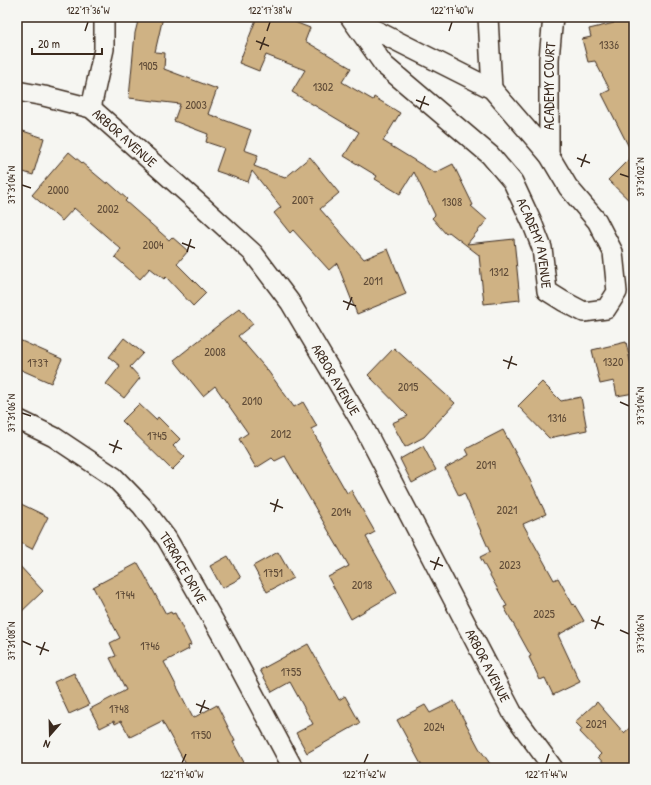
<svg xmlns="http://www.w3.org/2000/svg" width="651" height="785" font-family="'Patrick Hand',sans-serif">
<rect width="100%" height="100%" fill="#f6f6f2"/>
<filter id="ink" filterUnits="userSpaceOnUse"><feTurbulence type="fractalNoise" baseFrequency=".025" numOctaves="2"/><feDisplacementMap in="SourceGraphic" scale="8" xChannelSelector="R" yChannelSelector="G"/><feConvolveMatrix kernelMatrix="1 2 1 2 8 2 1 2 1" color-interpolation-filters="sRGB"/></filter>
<g filter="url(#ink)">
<g fill="#cfb284" stroke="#3b2a1e">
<polygon points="139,17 163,17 155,52 165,53 164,69 217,89 208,114 251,130 244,150 258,155 254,166 285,178 310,157 339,193 320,209 364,259 388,249 406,294 357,314 337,263 329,270 293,230 290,233 274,213 281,207 252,171 248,182 216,171 224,148 206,142 208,134 174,121 180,104 129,98 135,33"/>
<polygon points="257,17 282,17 310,28 305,41 351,68 342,82 373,100 374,97 400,113 383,141 435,173 453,164 473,205 471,206 487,220 467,244 514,239 520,300 484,304 479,255 449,232 446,234 432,218 435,215 414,172 400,194 375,179 377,176 344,156 359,132 292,92 305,70 266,55 259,71 239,63"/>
<polygon points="613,17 634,17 634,205 608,180 633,155 602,94 610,90 595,61 588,62 582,39 591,37 589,29 614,23"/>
<polygon points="17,129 44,138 33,175 17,170"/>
<polygon points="69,152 107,184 108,182 127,199 125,201 169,240 172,237 188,251 177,264 206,293 193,306 166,277 164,279 150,268 140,279 115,257 121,249 74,208 62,221 32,195"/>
<polygon points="240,308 253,324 238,336 268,371 294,407 303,402 317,426 311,429 320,444 319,444 347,493 351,490 375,532 366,537 397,592 351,619 328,577 349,566 285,456 275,461 272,458 256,468 239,439 248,433 215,386 203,396 174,360"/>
<polygon points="124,338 143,353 130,367 140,378 124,398 106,384 120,366 109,357"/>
<polygon points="17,339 62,359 51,383 17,368"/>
<polygon points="626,342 634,379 634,393 617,396 614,381 600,384 592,350"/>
<polygon points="394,348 455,403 424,437 405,447 392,423 408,416 368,375"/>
<polygon points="542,382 561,401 581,397 587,430 549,438 518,406"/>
<polygon points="139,404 156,420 158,417 180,439 173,446 185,457 172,470 122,421"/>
<polygon points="503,430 529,478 546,514 523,524 554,580 558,578 573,605 574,604 584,621 558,635 580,682 553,695 545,678 540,680 529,657 531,656 504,607 507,606 480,557 490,552 464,493 459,496 445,468 469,455 466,449"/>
<polygon points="423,446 436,470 412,483 400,459"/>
<polygon points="17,502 48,517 32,549 17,541"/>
<polygon points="278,552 293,578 267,592 253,566"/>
<polygon points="228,556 241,578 222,588 210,566"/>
<polygon points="17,563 43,591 17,616"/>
<polygon points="138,563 166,614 171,612 172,614 175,613 191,645 188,646 189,649 164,662 193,718 217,705 235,741 233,742 247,768 188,768 162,721 130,737 121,721 115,724 114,721 100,728 90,709 126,690 110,658 116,656 110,643 120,638 93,587"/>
<polygon points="308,644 339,700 345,696 360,723 307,753 296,733 313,724 290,682 272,692 260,670"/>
<polygon points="74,673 89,705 69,714 54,682"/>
<polygon points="454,701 479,748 493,768 423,768 397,720 425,705 430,713"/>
<polygon points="597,702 624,733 634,724 634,768 608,768 598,757 601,754 580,732 582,729 575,722"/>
</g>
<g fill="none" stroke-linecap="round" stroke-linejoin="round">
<defs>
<g id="minor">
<path id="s1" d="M350 17 384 65 490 155 513 182 533 225 542 248 547 291 563 301 584 312 606 309 617 292 613 252 597 221 568 187 549 155 492 89 351 18"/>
<polyline points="488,17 492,89"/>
<path id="s2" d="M17 91 44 96 91 108 204 208 253 253 290 302 361 422 512 712 553 768"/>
<polyline points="91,108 104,49 104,17"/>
<path id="s3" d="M549 155V59L553 17"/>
<path id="s4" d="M17 419 54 437 114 477 142 506 167 539 228 646 293 768"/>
</g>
</defs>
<use href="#minor" stroke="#3b2a1e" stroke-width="22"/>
<use href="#minor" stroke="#f6f6f2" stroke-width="19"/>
</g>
</g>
<path fill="none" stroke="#3b2a1e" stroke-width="1.5" d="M85 31 88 22M267 31 270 22M449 31 452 22M256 41 269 46M260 50 265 37M416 100 429 105M420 109 425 96M577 158 590 163M581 167 586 154M620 174 629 177M22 185 31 188M182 243 195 248M187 252 191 239M343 301 356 306M347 310 352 297M503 360 517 365M508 369 512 356M620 402 629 406M22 413 31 416M109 444 122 449M113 453 118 440M270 503 283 508M274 512 278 499M430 561 443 566M434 570 439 557M591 620 604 625M595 629 600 616M620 630 629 634M22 641 31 645M36 646 49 651M40 655 45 642M196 704 209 709M200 713 205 700M182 763 186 754M364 763 368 754M546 763 549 754"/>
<g text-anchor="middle" stroke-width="3" stroke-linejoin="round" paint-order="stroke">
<g font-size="12" fill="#604c38">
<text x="609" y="49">1336</text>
<text x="148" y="70">1905</text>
<text x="323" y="91">1302</text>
<text x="196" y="109">2003</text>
<text x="58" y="194">2000</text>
<text x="303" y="204">2007</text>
<text x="452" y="206">1308</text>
<text x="108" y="213">2002</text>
<text x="153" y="249">2004</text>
<text x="499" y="276">1312</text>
<text x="373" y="285">2011</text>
<text x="215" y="356">2008</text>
<text x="613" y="366">1320</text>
<text x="38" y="367">1737</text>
<text x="408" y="391">2015</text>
<text x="252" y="405">2010</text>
<text x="557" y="422">1316</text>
<text x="281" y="438">2012</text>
<text x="157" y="440">1745</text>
<text x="486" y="469">2019</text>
<text x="507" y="514">2021</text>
<text x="341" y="516">2014</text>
<text x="510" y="569">2023</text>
<text x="273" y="577">1751</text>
<text x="362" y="589">2018</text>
<text x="125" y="599">1744</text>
<text x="544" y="618">2025</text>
<text x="150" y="650">1746</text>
<text x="291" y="676">1755</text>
<text x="119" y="713">1748</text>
<text x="596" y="728">2029</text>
<text x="434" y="731">2024</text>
<text x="201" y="739">1750</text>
</g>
<g font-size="14" fill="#3b2a1e" stroke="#f6f6f2">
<text dy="5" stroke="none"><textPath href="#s3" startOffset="69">ACADEMY COURT</textPath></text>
<text dy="5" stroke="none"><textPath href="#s2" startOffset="121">ARBOR AVENUE</textPath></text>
<text dy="5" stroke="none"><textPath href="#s1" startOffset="299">ACADEMY AVENUE</textPath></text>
<text dy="5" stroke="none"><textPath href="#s2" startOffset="445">ARBOR AVENUE</textPath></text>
<text dy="5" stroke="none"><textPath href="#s4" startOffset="228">TERRACE DRIVE</textPath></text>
<text dy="5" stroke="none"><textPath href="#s2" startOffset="769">ARBOR AVENUE</textPath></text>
</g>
</g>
<rect width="651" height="785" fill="none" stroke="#f6f6f2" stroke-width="44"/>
<g transform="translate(50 735) rotate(200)" stroke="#f6f6f2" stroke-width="3" paint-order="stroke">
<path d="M0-3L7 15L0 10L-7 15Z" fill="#3b2a1e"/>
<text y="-6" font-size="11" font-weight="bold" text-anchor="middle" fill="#3b2a1e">N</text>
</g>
<path d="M32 48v6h70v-6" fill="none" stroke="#3b2a1e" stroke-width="2"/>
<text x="38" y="48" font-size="12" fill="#3b2a1e" stroke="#f6f6f2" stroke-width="3" paint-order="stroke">20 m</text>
<rect x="22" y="22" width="607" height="741" fill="none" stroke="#3b2a1e" stroke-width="1.5"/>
<g font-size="10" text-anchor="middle" fill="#3b2a1e">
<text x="88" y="14">122°17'36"W</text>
<text x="270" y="14">122°17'38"W</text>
<text x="452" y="14">122°17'40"W</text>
<text transform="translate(640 177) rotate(-90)" y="4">37°31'02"N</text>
<text transform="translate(11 185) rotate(-90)" y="4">37°31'04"N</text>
<text transform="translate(640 406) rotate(-90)" y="4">37°31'04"N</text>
<text transform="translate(11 413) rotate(-90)" y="4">37°31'06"N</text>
<text transform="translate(640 634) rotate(-90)" y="4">37°31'06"N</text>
<text transform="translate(11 641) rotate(-90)" y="4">37°31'08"N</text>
<text x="182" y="778">122°17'40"W</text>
<text x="364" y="778">122°17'42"W</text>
<text x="546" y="778">122°17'44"W</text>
</g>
</svg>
